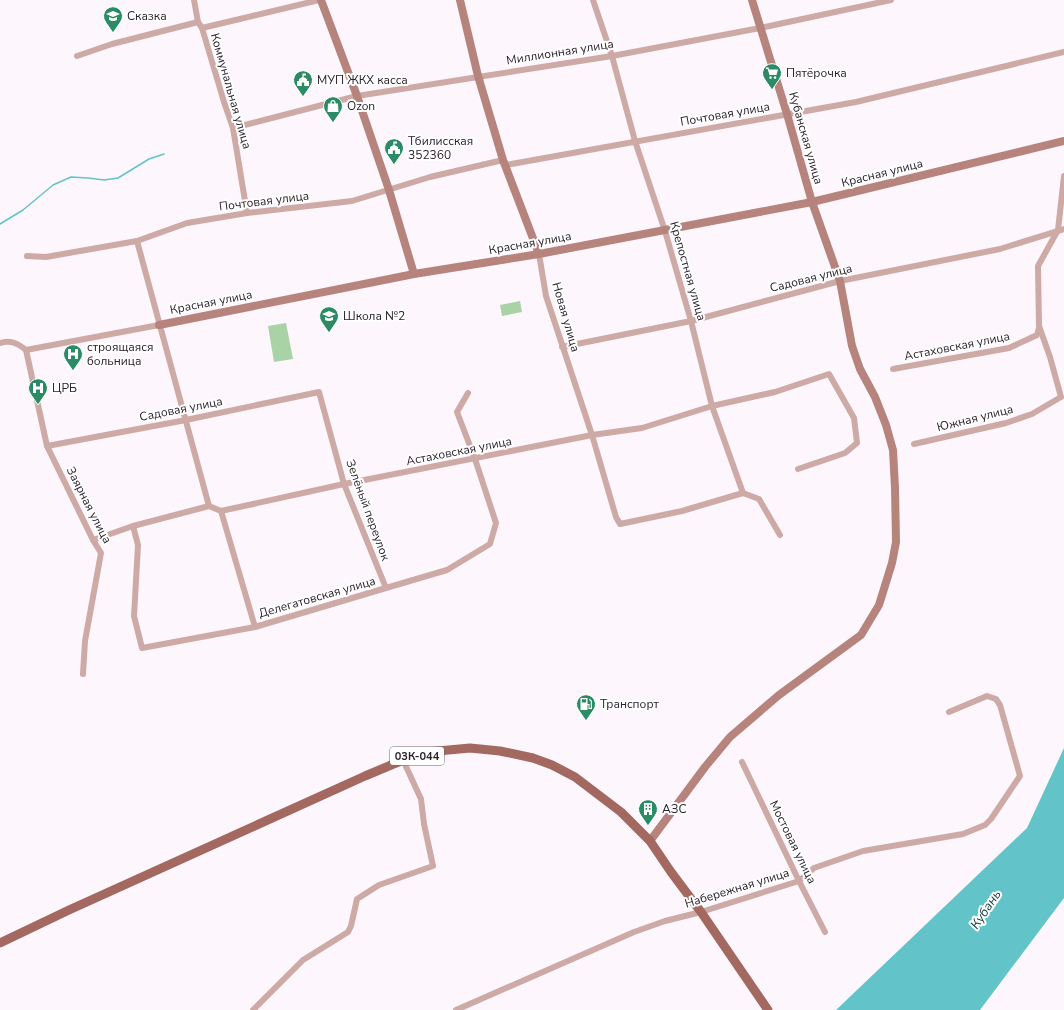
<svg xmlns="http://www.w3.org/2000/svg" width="1064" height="1010" font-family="'Nunito Sans',sans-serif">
<rect width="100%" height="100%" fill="#fdf7fd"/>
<g fill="#a9d3a7">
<polygon points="520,301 522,312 502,316 500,305"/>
<polygon points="286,323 293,359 274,362 268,326"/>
</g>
<polygon fill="#62c4c9" points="1064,748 1064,898 980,1010 836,1010 1027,828"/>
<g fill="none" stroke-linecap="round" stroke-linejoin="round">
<polyline stroke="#62c4c9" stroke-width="1.5" points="0,224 23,210 53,185 71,177 88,178 104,180 118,178 149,159 164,154"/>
<g stroke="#cdaaa5" stroke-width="6">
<polyline points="194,0 198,22 202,28 224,102 233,128 247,213"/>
<polyline points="593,0 612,56 635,141 665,231 691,321 712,406 743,493 759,499 780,535"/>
<polyline points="202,28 319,0"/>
<polyline points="77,56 112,44 198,22"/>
<polyline points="233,128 357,96 612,56 760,28 891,0"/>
<polyline points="506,165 856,102 1064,52"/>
<polyline points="137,241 209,506"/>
<polyline points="539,254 546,296 592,435 616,517 620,524 682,511 743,493"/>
<polyline points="27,256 46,257 137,241 187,223 247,213 352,201 430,177 503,160"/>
<path d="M0 343C11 340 17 343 26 350L159 325"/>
<polyline points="562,347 691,321 840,281 1000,249 1064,229"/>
<polyline points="26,350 47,446 93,540 101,553 85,641 83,674"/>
<polyline points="893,369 1009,348 1037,335 1039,328"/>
<polyline points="914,444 1006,423 1032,414 1061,397 1050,357 1039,326 1038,266 1058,230 1064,176"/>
<polyline points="47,446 186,420 319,392 344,484 386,588"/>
<polyline points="221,511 255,627"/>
<polyline points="133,526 138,545 134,616 142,648 255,627 386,588 447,570 490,544 496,523 475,459 457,412 468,393"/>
<polyline points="93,540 133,526 209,506 221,511 344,484 592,435 642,428 712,406 775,392 829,374 854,418 857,443 845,453 798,469"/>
<polyline points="742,762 799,881 825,932"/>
<polyline points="253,1010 303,960 348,932 351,926 357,899 379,885 433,866 424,824 421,799 403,760"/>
<polyline points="456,1010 634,932 665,921 701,912 799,881 814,868 863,851 963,834 985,825 991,819 1020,776 1000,705 996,699 987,696 949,712"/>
</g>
<g stroke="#b6847d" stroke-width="8">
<polyline points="321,0 357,96 389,190 414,274"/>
<polyline points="460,0 478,76 503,160 539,254"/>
<polyline points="159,325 414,274 539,254 812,202 1064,141"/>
<polyline points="650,841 705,767 730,737 779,695 861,635 879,605 892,563 896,542 895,488 893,450 886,425 875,397 860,369 852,346 840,281 812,202 787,114 752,0"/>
</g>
<polyline stroke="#a36860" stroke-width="9" points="0,943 69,910 365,776 403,760 427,752 470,748 500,751 533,758 552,765 575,777 621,812 650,841 671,872 701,912 768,1010"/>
</g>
<defs>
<symbol id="school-pin" viewBox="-11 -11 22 30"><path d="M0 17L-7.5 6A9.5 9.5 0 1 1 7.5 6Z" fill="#2a8b64" stroke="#fff"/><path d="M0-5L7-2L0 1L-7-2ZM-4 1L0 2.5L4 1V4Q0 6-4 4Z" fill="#fff"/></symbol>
<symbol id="supermarket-pin" viewBox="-11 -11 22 30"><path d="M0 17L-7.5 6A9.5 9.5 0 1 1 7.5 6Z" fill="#2a8b64" stroke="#fff"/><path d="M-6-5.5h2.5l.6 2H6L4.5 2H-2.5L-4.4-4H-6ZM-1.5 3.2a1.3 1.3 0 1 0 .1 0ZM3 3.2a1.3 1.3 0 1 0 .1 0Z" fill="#fff"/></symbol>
<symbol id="civic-pin" viewBox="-11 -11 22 30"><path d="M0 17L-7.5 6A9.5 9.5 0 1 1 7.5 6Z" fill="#2a8b64" stroke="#fff"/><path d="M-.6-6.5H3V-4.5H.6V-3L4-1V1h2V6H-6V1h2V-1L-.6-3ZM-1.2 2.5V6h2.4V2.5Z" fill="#fff"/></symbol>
<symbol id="shop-pin" viewBox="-11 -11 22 30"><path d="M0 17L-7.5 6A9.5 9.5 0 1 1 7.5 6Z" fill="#2a8b64" stroke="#fff"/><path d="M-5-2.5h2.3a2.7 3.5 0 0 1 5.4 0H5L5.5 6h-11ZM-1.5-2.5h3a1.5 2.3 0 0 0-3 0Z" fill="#fff"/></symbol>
<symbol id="hospital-pin" viewBox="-11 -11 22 30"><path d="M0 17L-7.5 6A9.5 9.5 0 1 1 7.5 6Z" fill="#2a8b64" stroke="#fff"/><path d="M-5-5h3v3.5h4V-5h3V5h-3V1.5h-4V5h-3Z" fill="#fff"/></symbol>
<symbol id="fuel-pin" viewBox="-11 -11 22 30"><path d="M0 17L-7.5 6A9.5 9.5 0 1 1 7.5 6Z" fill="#2a8b64" stroke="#fff"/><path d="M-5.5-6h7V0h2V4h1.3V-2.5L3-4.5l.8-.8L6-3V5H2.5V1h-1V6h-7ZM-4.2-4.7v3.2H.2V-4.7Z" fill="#fff"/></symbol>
<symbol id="building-pin" viewBox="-11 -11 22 30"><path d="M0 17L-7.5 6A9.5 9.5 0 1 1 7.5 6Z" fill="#2a8b64" stroke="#fff"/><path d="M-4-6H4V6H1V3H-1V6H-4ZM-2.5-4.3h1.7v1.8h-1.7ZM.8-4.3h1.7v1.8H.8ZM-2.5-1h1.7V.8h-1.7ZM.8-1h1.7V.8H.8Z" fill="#fff"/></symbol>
</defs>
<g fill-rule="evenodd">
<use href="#school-pin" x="102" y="5" width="22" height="30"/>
<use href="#supermarket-pin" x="761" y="62" width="22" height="30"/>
<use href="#civic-pin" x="292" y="69" width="22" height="30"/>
<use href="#shop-pin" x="322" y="95" width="22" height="30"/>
<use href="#civic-pin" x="383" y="137" width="22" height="30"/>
<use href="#school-pin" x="318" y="305" width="22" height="30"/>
<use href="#hospital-pin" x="62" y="343" width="22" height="30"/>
<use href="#hospital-pin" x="27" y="377" width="22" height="30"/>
<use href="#fuel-pin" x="575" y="693" width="22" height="30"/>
<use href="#building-pin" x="637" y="798" width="22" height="30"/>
</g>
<g text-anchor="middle" stroke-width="4" stroke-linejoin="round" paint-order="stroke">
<rect fill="#fff" stroke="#6b646b" stroke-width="1" x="390" y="747" width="54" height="18" rx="3"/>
<g font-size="11" font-weight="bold" fill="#2b212b">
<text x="417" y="760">03К-044</text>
</g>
<g font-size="12" fill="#2b212b" stroke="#fff" text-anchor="start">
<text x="127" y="20">Сказка</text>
<text x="786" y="77">Пятёрочка</text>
<text x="317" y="84">МУП ЖКХ касса</text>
<text x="347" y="110">Ozon</text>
<text x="408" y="145">Тбилисская<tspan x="408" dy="14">352360</tspan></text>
<text x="343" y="320">Школа №2</text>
<text x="87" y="351">строящаяся<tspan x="87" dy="14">больница</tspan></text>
<text x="52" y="392">ЦРБ</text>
<text x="600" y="708">Транспорт</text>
<text x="662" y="813">АЗС</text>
</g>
<g font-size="12" fill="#2b212b" stroke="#fff">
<text transform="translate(560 52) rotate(-9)" y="4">Миллионная улица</text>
<text transform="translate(231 91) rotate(74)" y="4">Коммунальная улица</text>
<text transform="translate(725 114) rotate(-10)" y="4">Почтовая улица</text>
<text transform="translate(806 138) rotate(74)" y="4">Кубанская улица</text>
<text transform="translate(882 173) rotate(-14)" y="4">Красная улица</text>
<text transform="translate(264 201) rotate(-7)" y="4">Почтовая улица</text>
<text transform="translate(530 243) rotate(-10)" y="4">Красная улица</text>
<text transform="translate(688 271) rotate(74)" y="4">Крепостная улица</text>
<text transform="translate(811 278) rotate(-14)" y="4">Садовая улица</text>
<text transform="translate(211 302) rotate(-11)" y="4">Красная улица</text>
<text transform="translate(566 317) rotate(74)" y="4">Новая улица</text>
<text transform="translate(957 346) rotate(-11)" y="4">Астаховская улица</text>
<text transform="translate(181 409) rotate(-11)" y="4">Садовая улица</text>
<text transform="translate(975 418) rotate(-14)" y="4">Южная улица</text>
<text transform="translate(459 451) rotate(-11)" y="4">Астаховская улица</text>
<text transform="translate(89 505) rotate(63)" y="4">Заярная улица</text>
<text transform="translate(368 510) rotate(70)" y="4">Зелёный переулок</text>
<text transform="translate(317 597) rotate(-16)" y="4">Делегатовская улица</text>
<text transform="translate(793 842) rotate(64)" y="4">Мостовая улица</text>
<text transform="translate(737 888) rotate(-17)" y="4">Набережная улица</text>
</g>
<g font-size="13" font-style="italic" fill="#174547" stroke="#fff">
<text transform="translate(985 909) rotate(-56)" y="5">Кубань</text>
</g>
</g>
</svg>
